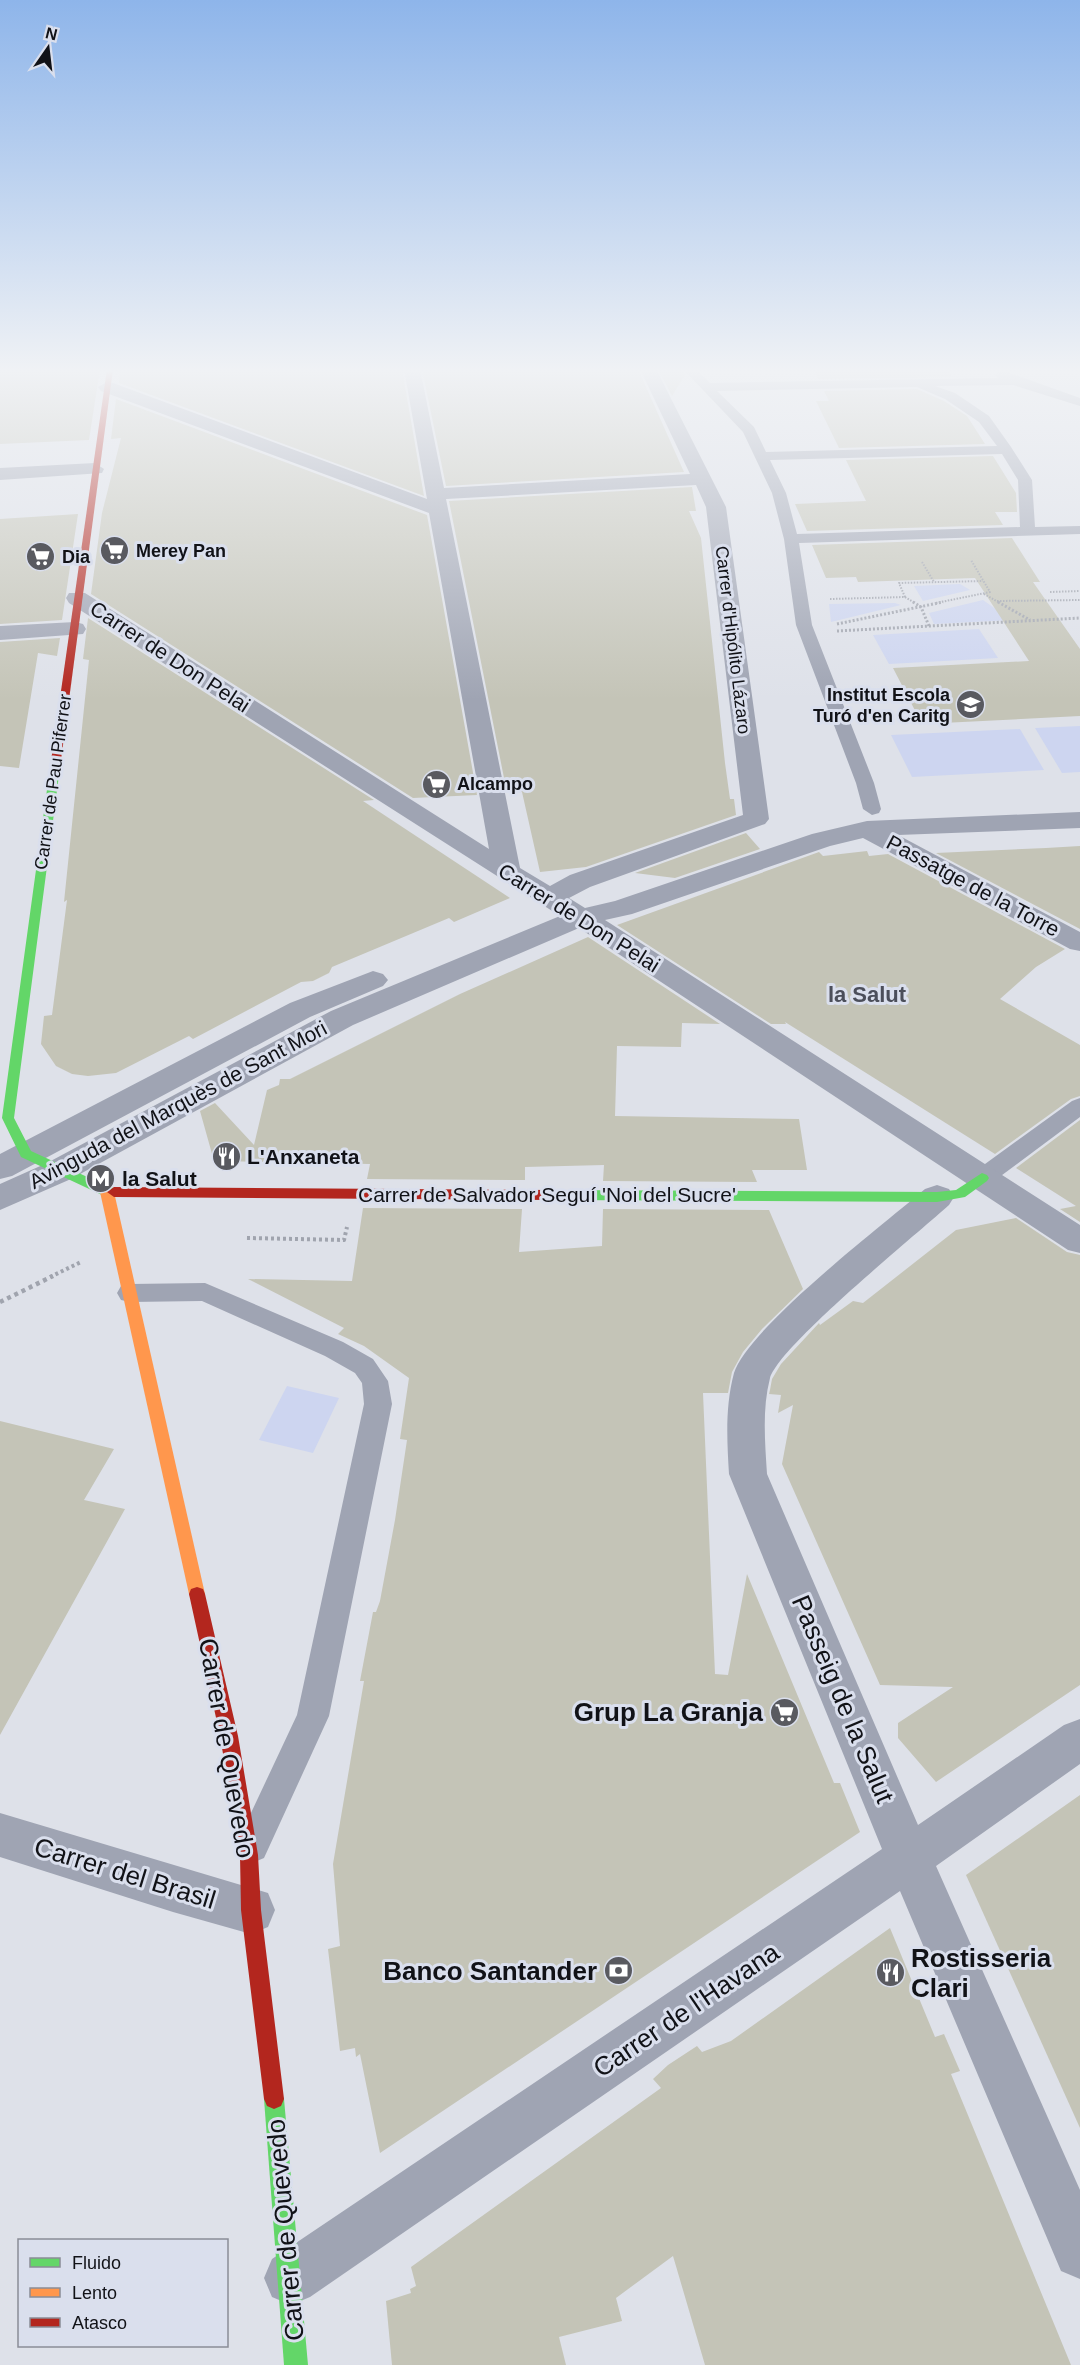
<svg xmlns="http://www.w3.org/2000/svg" width="1080" height="2365" font-family="Arial,sans-serif">
<rect width="100%" height="100%" fill="#dee1e9"/>
<g fill="#cdd5f0">
<polygon points="960,584 970,590 923,601 914,586"/>
<polygon points="983,600 1011,620 934,624 929,613"/>
<polygon points="895,603 901,605 831,622 829,604"/>
<polygon points="979,629 998,658 889,664 873,635"/>
<polygon points="1080,726 1080,772 1062,773 1035,728"/>
<polygon points="1020,729 1044,770 912,777 891,735"/>
<polygon points="287,1386 339,1398 313,1453 259,1440"/>
</g>
<g fill="#c4c4b7">
<polygon points="0,369 100,369 89,440 0,444"/>
<polygon points="120,369 402,369 424,496 119,383"/>
<polygon points="422,369 638,369 684,472 446,486"/>
<polygon points="658,369 681,369 685,375 672,396"/>
<polygon points="813,369 947,369 952,377 818,379"/>
<polygon points="917,389 944,401 967,416 985,444 839,448 816,401 829,401 824,391"/>
<polygon points="116,399 427,515 477,795 413,798 91,594 102,513 121,438 111,439"/>
<polygon points="993,456 1016,493 1017,512 995,512 1003,525 807,531 795,504 866,501 846,460"/>
<polygon points="692,487 696,511 689,511 701,538 725,763 730,799 734,799 736,815 586,867 540,872 522,792 507,793 449,501"/>
<polygon points="78,514 62,620 0,624 0,519"/>
<polygon points="1012,538 1040,582 1033,582 1080,649 1080,716 922,724 893,668 1029,661 975,578 858,582 856,577 826,578 812,545"/>
<polygon points="88,618 374,800 363,801 510,898 454,922 449,918 332,967 329,973 313,981 301,982 193,1039 189,1036 116,1073 88,1076 72,1074 56,1066 41,1044 44,1016 52,1015 67,900 64,902 89,660 83,659"/>
<polygon points="60,638 57,656 38,653 19,768 0,766 0,642"/>
<polygon points="746,833 760,849 675,878 635,873"/>
<polygon points="1080,846 1080,929 936,853 1046,848"/>
<polygon points="867,851 869,856 888,854 1065,949 1036,967 1000,999 1080,1045 1080,1096 1071,1099 995,1154 785,1022 786,1024 771,1024 617,925 819,852 823,856"/>
<polygon points="588,937 720,1024 682,1023 681,1047 617,1046 615,1116 799,1119 807,1170 752,1170 757,1182 603,1181 604,1165 525,1167 525,1180 367,1179 370,1164 214,1161 200,1111 215,1103 254,1145 267,1090 279,1085 280,1079 290,1079 460,994"/>
<polygon points="1080,1120 1080,1222 1060,1209 1076,1206 1016,1168"/>
<polygon points="363,1208 522,1209 519,1252 602,1246 603,1209 769,1210 803,1289 762,1329 743,1352 732,1372 728,1393 703,1393 715,1674 728,1675 747,1574 834,1783 840,1783 860,1832 380,2153 360,2054 356,2057 355,2048 340,2051 328,1949 340,1946 333,1864 364,1681 360,1681 373,1612 376,1612 380,1601 395,1520 407,1440 400,1439 409,1378 364,1346 338,1334 344,1328 248,1279 352,1281"/>
<polygon points="1016,1218 1067,1252 1080,1255 1080,1685 936,1782 898,1738 898,1723 953,1687 880,1685 782,1464 793,1405 778,1413 781,1395 769,1394 770,1390 772,1379 781,1364 819,1323 820,1325 853,1301 863,1303 956,1230"/>
<polygon points="0,1421 114,1449 84,1500 125,1509 0,1735"/>
<polygon points="1080,1795 1080,2128 966,1875"/>
<polygon points="890,1928 935,2037 944,2034 960,2071 951,2074 1071,2365 705,2365 673,2256 616,2298 622,2321 559,2337 566,2365 392,2365 386,2301 411,2293 410,2289 416,2286 411,2267 661,2088 653,2079 668,2065 697,2046 702,2052 731,2041"/>
</g>
<g fill="none" stroke-linecap="round" stroke-linejoin="round">
<g stroke="#a0a4ae" stroke-width="2" stroke-dasharray="1.5 1.5" stroke-linecap="butt">
<polyline points="922,562 934,582"/>
<polyline points="1050,592 1080,591"/>
<polyline points="984,594 1000,603"/>
<polyline points="905,597 915,603"/>
<polyline points="830,599 905,597 899,583 983,581"/>
<polyline points="997,601 1080,600"/>
<polyline points="936,603 990,592 971,560"/>
</g>
<g stroke="#a0a4ae" stroke-width="3" stroke-dasharray="2 2" stroke-linecap="butt">
<polyline points="913,602 921,607 929,626"/>
<polyline points="998,602 1030,620"/>
<polyline points="837,624 943,602"/>
<polyline points="837,631 1080,618"/>
</g>
<g stroke="#a0a4ae" stroke-width="4" stroke-dasharray="3 3" stroke-linecap="butt">
<polyline points="247,1238 344,1240 347,1227"/>
<polyline points="50,1277 81,1262"/>
</g>
<polyline stroke="#a0a4ae" stroke-width="4.5" stroke-dasharray="4 4" stroke-linecap="butt" points="0,1302 53,1276"/>
<g fill="#9fa4b3" fill-rule="evenodd">
<path d="M683 369H696L710 383 998 378 995 374 1001 370 1080 398V406L1013 385 935 386 955 393 989 416 1011 447 1032 480 1035 527 1080 526V534L799 543 812 625 874 783 881 809 879 813 872 815 863 809 856 783 796 625 784 539 772 493 743 432ZM917 387 945 399 979 422 997 446 766 452 754 427 717 391ZM1002 454 1018 480 1020 527 797 534 786 493 770 460Z"/>
<polygon points="1080,1098 1080,1117 990,1184 982,1186 974,1184 970,1178 974,1172 1072,1101"/>
<polygon points="205,1283 343,1342 373,1359 388,1381 392,1404 329,1716 264,1858 252,1863 240,1858 235,1847 297,1715 364,1404 362,1383 355,1373 325,1356 202,1301 130,1302 121,1300 117,1293 121,1286 130,1284"/>
</g>
<g fill="#9fa4b3" fill-rule="evenodd">
<path d="M404 369H420L444 488 690 474 640 369H656L726 507 769 819 765 824 590 887 569 898 585 908 615 901 812 834 867 821 1080 812V828L898 835 1080 932V951L1070 949 863 838 830 846 632 914 605 920 1080 1225V1253L1068 1250 579 928 353 1025 71 1179 0 1210V1184L47 1163 331 1011 560 916 69 603 66 598 69 593H85L489 849 429 513 101 391 98 387 107 382 113 383 427 499ZM696 485 706 507 743 815 570 875 550 886 520 868 446 499Z"/>
<polygon points="95,463 104,469 102,473 0,480 0,468"/>
<polygon points="75,622 83,624 86,629 83,634 0,640 0,626"/>
<polygon points="373,971 383,974 388,980 383,986 310,1017 12,1176 0,1179 0,1154 290,1003"/>
<path d="M937 1185 949 1189 954 1197 949 1205C916 1235 780 1345 770 1378 762 1409 765 1442 767 1474L918 1825 1064 1725 1080 1719V1764L936 1866 1080 2190V2279L1061 2271 900 1891 310 2297 291 2305 272 2297 264 2278 272 2259 882 1849 729 1474C727 1440 725 1407 734 1373 748 1328 884 1224 925 1189Z"/>
<polygon points="0,1813 268,1893 275,1910 268,1927 251,1934 173,1912 0,1857"/>
</g>
<g fill="#63d668" fill-rule="evenodd">
<polygon points="54,772 59,775 14,1118 31,1151 109,1187 119,1189 121,1192 114,1197 102,1195 21,1157 2,1118 49,775"/>
<polygon points="982,1173 987,1175 989,1178 987,1181 965,1197 937,1202 554,1200 547,1195 554,1190 937,1192 956,1190"/>
<polygon points="274,2089 281,2092 284,2099 308,2365 284,2365 264,2099 267,2092"/>
</g>
<polygon fill="#ff974d" fill-rule="evenodd" points="107,1187 114,1192 205,1594 203,1599 197,1601 191,1599 189,1594 100,1192"/>
<g fill="#b3261e" fill-rule="evenodd">
<polygon points="107,369 113,369 59,775 54,778 49,775"/>
<polygon points="114,1187 554,1190 561,1195 554,1200 114,1197 107,1192"/>
<polygon points="197,1587 203,1589 205,1594 238,1736 258,1855 261,1910 284,2099 281,2106 274,2109 267,2106 264,2099 241,1910 240,1855 220,1736 189,1594 191,1589"/>
</g>
</g>
<linearGradient id="sky" x2="0" y2="1"><stop stop-color="#8eb5ea"/><stop offset="0.53" stop-color="#f0f2f5"/><stop offset="1" stop-color="#f0f2f5" stop-opacity="0"/></linearGradient>
<rect width="1080" height="700" fill="url(#sky)"/>
<defs>
<symbol id="supermarket-disc" viewBox="-11 -11 22 22"><circle r="9.5" fill="#595a60" stroke="#dadfed"/><path d="M-6-5.5h2.5l.6 2H6L4.5 2H-2.5L-4.4-4H-6ZM-1.5 3.2a1.3 1.3 0 1 0 .1 0ZM3 3.2a1.3 1.3 0 1 0 .1 0Z" fill="#fff"/></symbol>
<symbol id="school-disc" viewBox="-11 -11 22 22"><circle r="9.5" fill="#595a60" stroke="#dadfed"/><path d="M0-5L7-2L0 1L-7-2ZM-4 1L0 2.5L4 1V4Q0 6-4 4Z" fill="#fff"/></symbol>
<symbol id="restaurant-disc" viewBox="-11 -11 22 22"><circle r="9.5" fill="#595a60" stroke="#dadfed"/><path d="M-5-6h1v4h1v-4h1v4h1v-4h1v5L-1.5 .5V6h-2V.5L-5-1ZM5-6V6H3V1.5H1.5Q1.5-4 5-6Z" fill="#fff"/></symbol>
<symbol id="metro-disc" viewBox="-11 -11 22 22"><circle r="9.5" fill="#595a60" stroke="#dadfed"/><path d="M-5.5 5V-5H-3L0 0L3-5H5.5V5H3V-.5L0 4L-3-.5V5Z" fill="#fff"/></symbol>
<symbol id="bank-disc" viewBox="-11 -11 22 22"><circle r="9.5" fill="#595a60" stroke="#dadfed"/><path d="M-6-4H6V4H-6ZM0-2.3a2.3 2.3 0 1 0 0 4.6a2.3 2.3 0 1 0 0-4.6Z" fill="#fff"/></symbol>
</defs>
<g fill-rule="evenodd">
<use href="#supermarket-disc" x="98" y="534" width="33" height="33"/>
<use href="#supermarket-disc" x="24" y="540" width="33" height="33"/>
<use href="#school-disc" x="954" y="688" width="33" height="33"/>
<use href="#supermarket-disc" x="420" y="768" width="33" height="33"/>
<use href="#restaurant-disc" x="210" y="1140" width="33" height="33"/>
<use href="#metro-disc" x="84" y="1162" width="33" height="33"/>
<use href="#supermarket-disc" x="768" y="1696" width="33" height="33"/>
<use href="#bank-disc" x="602" y="1954" width="33" height="33"/>
<use href="#restaurant-disc" x="874" y="1956" width="33" height="33"/>
</g>
<g text-anchor="middle" stroke-width="6" stroke-linejoin="round" paint-order="stroke">
<g font-size="18" font-weight="bold" fill="#111217" stroke="#dadfed" text-anchor="start">
<text x="136" y="557">Merey Pan</text>
<text x="62" y="563">Dia</text>
<text x="950" y="701" text-anchor="end">Institut Escola<tspan x="950" dy="21">Turó d'en Caritg</tspan></text>
<text x="457" y="790">Alcampo</text>
</g>
<g font-size="18" fill="#111217" stroke="#dadfed">
<text transform="translate(733 640) rotate(83)" y="6">Carrer d'Hipólito Lázaro</text>
<text transform="translate(53 782) rotate(-82)" y="6">Carrer de Pau Piferrer</text>
</g>
<g font-size="21" fill="#111217" stroke="#dadfed">
<text transform="translate(170 657) rotate(33)" y="7">Carrer de Don Pelai</text>
<text transform="translate(973 886) rotate(28)" y="7">Passatge de la Torre</text>
<text transform="translate(579 918) rotate(32)" y="7">Carrer de Don Pelai</text>
<text transform="translate(178 1105) rotate(-28)" y="7">Avinguda del Marquès de Sant Mori</text>
<text x="547" y="1202">Carrer de Salvador Seguí 'Noi del Sucre'</text>
</g>
<g font-size="21" font-weight="bold" fill="#111217" stroke="#dadfed" text-anchor="start">
<text x="247" y="1164">L'Anxaneta</text>
<text x="122" y="1186">la Salut</text>
</g>
<g font-size="22" font-weight="bold" fill="#4b4e5a" stroke="#dadfed">
<text x="867" y="1002">la Salut</text>
</g>
<g font-size="26" fill="#111217" stroke="#dadfed">
<text transform="translate(843 1699) rotate(67)" y="9">Passeig de la Salut</text>
<text transform="translate(227 1748) rotate(80)" y="9">Carrer de Quevedo</text>
<text transform="translate(125 1873) rotate(17)" y="9">Carrer del Brasil</text>
<text transform="translate(686 2010) rotate(-34)" y="9">Carrer de l'Havana</text>
<text transform="translate(285 2230) rotate(-95)" y="9">Carrer de Quevedo</text>
</g>
<g font-size="26" font-weight="bold" fill="#111217" stroke="#dadfed" text-anchor="end">
<text x="763" y="1721">Grup La Granja</text>
<text x="911" y="1967" text-anchor="start">Rostisseria<tspan x="911" dy="30">Clari</tspan></text>
<text x="597" y="1980">Banco Santander</text>
</g>
</g>
<rect x="18" y="2239" width="210" height="108" fill="#dadfed" stroke="#8a8d97" stroke-width="1.5"/>
<rect x="30" y="2258" width="30" height="9" fill="#63d668" stroke="#8a8d97" stroke-width="1.5"/>
<text x="72" y="2269" font-size="18" fill="#111217">Fluido</text>
<rect x="30" y="2288" width="30" height="9" fill="#ff974d" stroke="#8a8d97" stroke-width="1.5"/>
<text x="72" y="2299" font-size="18" fill="#111217">Lento</text>
<rect x="30" y="2318" width="30" height="9" fill="#b3261e" stroke="#8a8d97" stroke-width="1.5"/>
<text x="72" y="2329" font-size="18" fill="#111217">Atasco</text>
<g transform="translate(48 48) rotate(14)" stroke="#dadfed" stroke-width="4.5" paint-order="stroke">
<path d="M0-4.5L10 22L0 15L-10 22Z" fill="#111217"/>
<text y="-9" font-size="16" font-weight="bold" text-anchor="middle" fill="#111217">N</text>
</g>
</svg>
